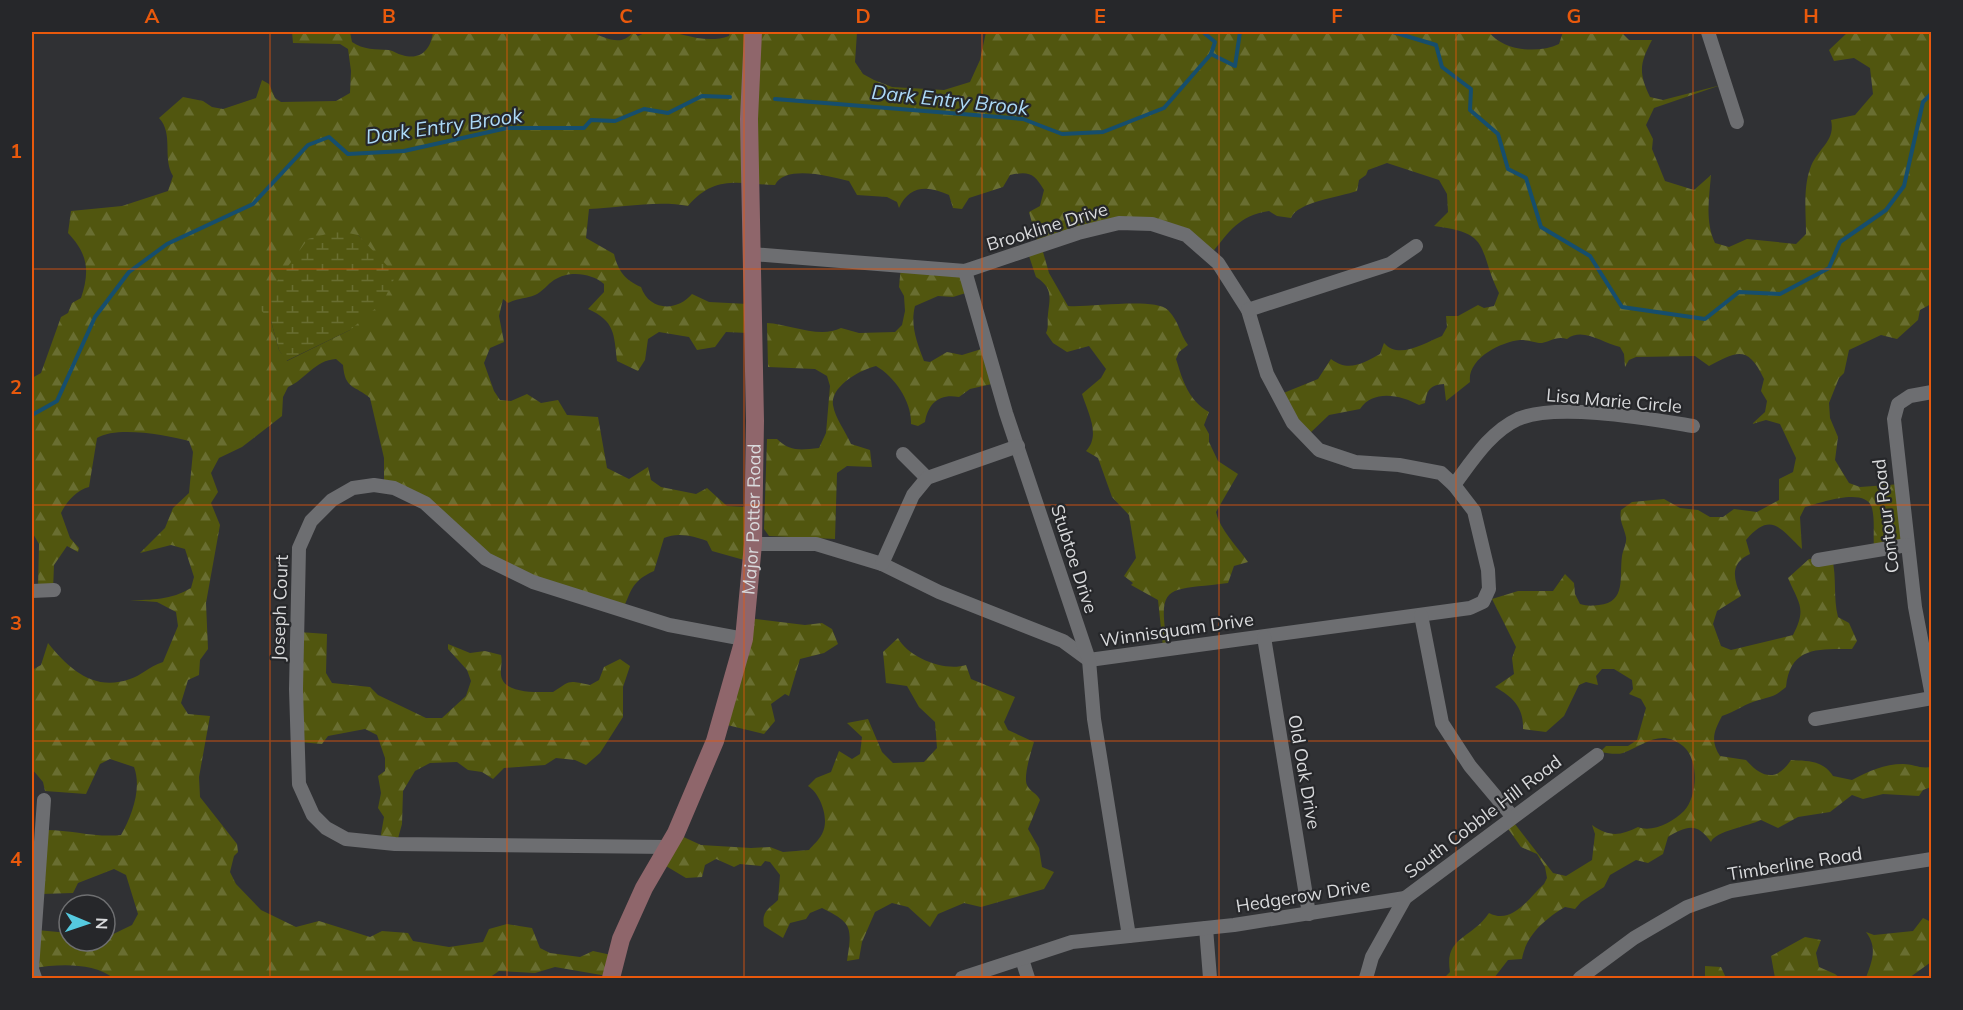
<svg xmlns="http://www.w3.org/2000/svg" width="1963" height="1010" font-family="Mulish,sans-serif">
<defs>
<pattern id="forest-firs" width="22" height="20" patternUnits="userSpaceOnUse" patternTransform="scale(1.5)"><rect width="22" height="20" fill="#51560f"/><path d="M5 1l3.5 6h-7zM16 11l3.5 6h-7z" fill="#696e31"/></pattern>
<pattern id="wetland-marsh" width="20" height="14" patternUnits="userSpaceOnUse" patternTransform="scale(1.5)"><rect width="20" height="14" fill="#51560f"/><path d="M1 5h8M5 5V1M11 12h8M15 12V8" fill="none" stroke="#696e31"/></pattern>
</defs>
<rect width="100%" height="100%" fill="#303134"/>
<g fill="url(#forest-firs)" fill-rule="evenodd">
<path d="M292 32H350L352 42C363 50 376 49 389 50 394 51 397 54 402 55 421 61 431 49 433 32H590C605 37 621 48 633 32L638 36C666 20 696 48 729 36L730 32H857L855 62 863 74 874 80 892 87 944 90 970 82 980 60 986 32H1489C1503 51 1538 54 1559 44L1563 32H1621L1629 40H1652C1640 63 1638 72 1650 97L1663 100 1721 85 1654 108 1646 125 1653 139 1652 149 1665 181 1694 190 1711 175C1709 198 1705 222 1715 243L1729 247 1747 239 1796 244 1806 234C1806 213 1803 189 1810 169 1817 148 1836 142 1831 120L1855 115 1873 94 1870 68 1854 58 1834 61 1829 50 1848 32H1931V304L1920 310 1918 320 1897 339 1881 335 1849 350 1844 373 1839 378 1829 403 1830 418 1838 437 1835 460 1849 483 1860 487 1901 484 1907 544 1874 547C1873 535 1875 520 1872 508 1866 486 1820 503 1805 507L1800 517 1802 549C1780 528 1771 511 1746 540L1750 554C1730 563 1733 578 1741 596L1717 611 1713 624 1721 646 1731 650 1793 635C1807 608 1799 604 1788 578L1809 559 1832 558C1837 578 1833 597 1838 617L1849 623 1857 641 1852 649C1819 649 1790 646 1786 687 1774 697 1773 696 1759 700 1746 703 1735 712 1722 716 1714 731 1710 741 1720 756L1746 760C1761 777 1776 783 1791 760 1807 761 1823 760 1833 776L1852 780C1869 771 1884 764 1903 764 1913 764 1920 769 1931 767V787L1923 790 1919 796 1883 794 1863 799 1852 795 1830 812 1798 817 1778 828 1761 820C1749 826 1715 831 1711 842 1697 823 1688 825 1668 837L1663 854 1648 863 1636 860 1610 875 1604 887 1581 902 1575 909 1565 907C1545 919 1526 935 1522 959L1508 960 1494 978H1444L1450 972C1444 936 1471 940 1489 913 1512 925 1528 899 1544 884L1547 878 1545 867 1537 854 1521 847 1504 823 1511 819 1553 873 1566 876 1592 860 1595 834 1592 825C1609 837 1620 836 1638 827 1652 833 1673 822 1684 811 1698 796 1699 759 1683 746 1660 728 1645 745 1623 753 1617 755 1607 753 1600 752L1606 746H1628L1637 740 1646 708 1641 699 1629 694 1633 689 1632 680 1614 669H1602L1596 676 1598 685 1586 682 1579 685 1564 716 1546 732 1523 729C1524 708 1513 697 1495 687L1514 674 1512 658 1516 647 1492 599 1518 591H1553L1565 574 1574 583 1575 594 1580 604C1587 606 1591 606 1599 605 1627 602 1619 577 1622 556 1623 550 1627 543 1626 537 1624 527 1619 522 1621 510L1632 502 1664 499 1680 508 1698 510 1710 517H1723L1734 509 1757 512 1779 500V479L1793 472 1796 458 1780 424 1766 420 1752 424 1765 412 1767 401 1761 391 1764 379C1748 345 1737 351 1709 366L1695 356 1636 357 1629 360 1625 367 1624 354 1620 347C1602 343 1583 327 1567 339 1556 335 1549 343 1539 343 1533 342 1528 340 1520 340 1500 342 1467 359 1470 382L1446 401 1444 384C1430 385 1427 390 1425 403L1419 405C1401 395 1373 389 1360 409L1329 415 1308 435 1281 394 1318 379 1331 359C1348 372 1362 364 1380 354L1384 343C1399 360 1424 343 1442 336L1447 327 1446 316H1458L1478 305 1484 308 1494 306 1499 293C1477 249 1493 233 1434 226L1448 212 1447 194 1439 180 1387 163 1368 170 1366 175 1359 180 1357 191C1340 197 1297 202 1291 218L1277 216 1269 211C1238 216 1230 231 1211 254L1150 222 1041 245 1049 273 1068 306C1088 308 1154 297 1168 310 1180 323 1179 333 1188 345L1179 352 1176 359C1183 381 1188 400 1209 412L1204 425 1209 434V442L1218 461 1238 474 1216 512C1220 530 1237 546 1248 562L1234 566 1228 583C1168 591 1156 581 1168 648L1163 647 1158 600 1131 585 1133 583 1124 576 1136 558 1129 515 1112 497 1098 458 1086 451C1101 435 1088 413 1082 394L1101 378 1106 369 1089 346 1067 352 1053 343 1046 333C1049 326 1047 322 1048 314 1050 297 1053 288 1036 277L1027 250 1038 244 1029 212 1040 206 1044 190C1034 173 1029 171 1010 175L1003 187 969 198 962 209 953 208 949 195C928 185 909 185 899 208L897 202 887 197 857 195 849 181C831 177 786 164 775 185 739 184 715 174 688 206 657 200 620 208 589 209L586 238 614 254C618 271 625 280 641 287 649 311 677 312 692 294L709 302 748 304V333L726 332 715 347 697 350 689 337 659 332 648 339 645 360 638 371 617 361C614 334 615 321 588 309L604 292V284C592 273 569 270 554 280 548 284 542 292 535 295 526 299 521 297 508 303L503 299 499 316 504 342 490 348 484 363 494 391 500 400 511 401 527 394 541 403 558 400 567 415 598 417 607 468 629 479 648 467 651 480 661 487 696 494 707 488 727 506 747 507 744 560 712 551 707 541C694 536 677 532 664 538L654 571C632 581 632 589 623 609L492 562 430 505 384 486V458L370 398C355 385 345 390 343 365L336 359C315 360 305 380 288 387L283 397 282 416 242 447 219 458 211 473 218 492 211 503 220 525 206 603 208 649 200 660 199 675 188 680 181 703 188 714 210 716 199 777 200 797 237 844 238 852 234 856 230 872 236 884 261 910 296 927 319 921 370 937 382 931 408 933 413 941 449 947 483 942 489 929 507 924 532 928 540 948 550 953 580 957 593 951 616 956 613 977 555 967 535 973 499 971 489 978H113C94 962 57 964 34 968L37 930 69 933V941H105V938L132 925 138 914 126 875 114 869 78 883 73 893 41 894 32 902V842L40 843 42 830C69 829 95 838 121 835 132 816 142 788 134 767L110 759 100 764 86 794 45 791 43 782 32 769V670L41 665 48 643C69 669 94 692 130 679 141 676 148 667 163 662L178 626 176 612 157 602 130 600C152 600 171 600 191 588L194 577 185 549 171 545 140 553 165 528 173 508 189 493 193 452 189 441C166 435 117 426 97 438L89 487C77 490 66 502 61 513L70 538 79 548 78 552 67 546 54 565 53 590 38 588 39 544 32 532V378L41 373 61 317 68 313 72 303 81 298C90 271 88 254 68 233L71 211 122 206 168 191 173 176C162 158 174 134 159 118L183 97 203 101 212 107 223 109 256 98 262 80 269 84 275 98 281 102 336 101 350 93 351 71 348 49 340 44 293 43ZM358 235 376 256 350 330 287 361 279 350 271 321Z"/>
<path d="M901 266 965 270 969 292 953 297 938 296 915 306C910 325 917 343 924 361L930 362 947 352 962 355 988 347 996 383 970 389 959 397C940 393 928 403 925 422L918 426 911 424C912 402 895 377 876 366 862 369 830 386 833 405 835 418 846 432 851 444L870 450 872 467 847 466 837 473 835 539 769 536 764 529 767 439H777C790 452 801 450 819 448L826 433 830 386 827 376 815 369 768 367 767 323C789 324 820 339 841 328L859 333 895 332 902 325 905 311 904 296 899 287Z"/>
<polygon points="748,618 805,625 822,623 832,629 838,644 824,653 800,659 789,696 785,694 771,704 775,721 764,734 723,724"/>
<path d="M299 632 327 634 326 673 332 683 370 687 378 695 426 718H442L466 696 471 681 467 670 448 649V644L470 653 485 651 501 655C503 663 499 672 502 679 508 694 540 692 553 692 571 681 566 680 590 685L599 680 604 667 620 659 630 666 623 687V717L600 753 586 765 575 760 556 758 545 765 504 768 493 779 482 772 468 770 457 762 430 763 415 771 403 791 402 824 397 842 380 840 384 817 378 808 381 793 378 776 385 771V758L377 735 365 729 328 736 322 744 299 742Z"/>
<path d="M898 638C908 657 944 672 966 665L971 679 1015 697 1004 722 1008 730 1034 742C1031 752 1023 777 1027 785 1030 792 1037 793 1040 800L1028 829 1039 848 1042 867 1054 872 1044 889 981 907 964 903 938 914 930 927 908 907 892 903 875 912 862 942 859 959 847 961C852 928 853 923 822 908L810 913 806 919 790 923 783 938 764 926C761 911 770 908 778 900L780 875 770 862 765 861 761 866 740 864 734 867 716 859 705 865 702 877 686 878 661 863 677 834 701 845 751 848 770 847 783 852 809 850C813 845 819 840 822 834 830 820 821 794 808 786L816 778 831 772 839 751 852 759 860 754 862 737 847 723 868 719 882 752 893 763 924 762 937 748 935 722 919 707 907 686 886 683 883 652Z"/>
<path d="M1923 918 1931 922V962L1909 978H1866C1872 961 1878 948 1866 932L1874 935 1913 931Z"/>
<polygon points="1805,937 1821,940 1816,953 1819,967 1835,974 1840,978 1775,978 1771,956"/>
<polygon points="1705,966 1721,967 1726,978 1705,978"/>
</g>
<polygon fill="url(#wetland-marsh)" points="338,231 358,235 396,275 383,302 350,330 286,361 279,350 271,321 258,307 308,239"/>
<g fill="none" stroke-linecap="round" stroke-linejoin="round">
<g stroke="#164e6d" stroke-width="4">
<polyline points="1203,32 1215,42 1211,54"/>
<polyline points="1393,32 1436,45 1442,67 1471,89 1470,110 1498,134 1508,169 1526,178 1541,227 1590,256 1622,307 1705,319 1739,292 1780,294 1829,268 1840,242 1886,210 1904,186 1923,102 1932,93"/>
<polyline points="775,99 1023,119 1062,134 1103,132 1164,108 1211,54 1235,66 1240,32"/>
<polyline points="32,415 57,401 95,317 129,272 167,244 253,204 308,145 329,137 348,154 404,151 507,128 584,128 591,120 615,121 644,109 668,113 702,96 730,97"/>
</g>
<g stroke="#6d6e71" stroke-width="14">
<polyline points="1708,32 1737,122"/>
<polyline points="752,254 965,271 1078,233 1119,223 1152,224 1186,235 1218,263 1248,310 1267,374 1293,423 1319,450 1355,462 1399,465 1441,473 1454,485 1474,511 1488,570 1489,589 1483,602 1470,608 1089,660 1063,641 939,592 882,564 816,544 753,544"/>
<polyline points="965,271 1006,413 1089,660 1094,719 1129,936"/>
<polyline points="1248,310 1390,264 1416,246"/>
<polyline points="1932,392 1910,396 1898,404 1894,419 1915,607 1932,696"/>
<polyline points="903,454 927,478"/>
<path d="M1454 485C1472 461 1490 432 1518 419 1557 402 1650 419 1693 426"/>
<polyline points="1818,560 1907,545"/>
<polyline points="882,564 913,495 927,478 1018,446"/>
<polyline points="32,591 54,590"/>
<polyline points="1421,615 1442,723 1470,766 1512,816"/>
<polyline points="1264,637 1309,914"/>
<polyline points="1815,719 1932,698"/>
<polyline points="668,847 395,844 346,839 326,828 313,815 299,784 296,689 299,548 311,521 332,500 353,488 374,485 394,488 425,503 486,559 533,582 669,625 744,639"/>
<polyline points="1206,928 1210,978"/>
<polyline points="1022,959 1028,978"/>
<polyline points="35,978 32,969 44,800"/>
<polyline points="962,978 1072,942 1234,925 1405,898"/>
<polyline points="1366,978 1372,957 1405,898 1597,755"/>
<polyline points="1580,978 1634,938 1687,907 1731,891 1932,859"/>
</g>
<path stroke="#8f666b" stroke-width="18" id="s1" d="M611 978 621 939 644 888 676 833 715 741 744 639 753 544 755 421 749 119 753 32"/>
</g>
<path fill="none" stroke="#e8590c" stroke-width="1.5" stroke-opacity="0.55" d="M270 32V978M507 32V978M744 32V978M982 32V978M1219 32V978M1456 32V978M1693 32V978M32 269H1932M32 505H1932M32 741H1932"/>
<g text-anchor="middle" stroke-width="4.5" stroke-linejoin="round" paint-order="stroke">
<g font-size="18" fill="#d9dadc" stroke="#26272a">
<text transform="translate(1047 227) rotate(-17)" y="6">Brookline Drive</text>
<text transform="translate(1614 401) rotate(5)" y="6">Lisa Marie Circle</text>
<text transform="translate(1886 516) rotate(-97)" y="6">Contour Road</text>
<text dy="6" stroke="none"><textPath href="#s1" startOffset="486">Major Potter Road</textPath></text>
<text transform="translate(1074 559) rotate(72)" y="6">Stubtoe Drive</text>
<text transform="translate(280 608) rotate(-88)" y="6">Joseph Court</text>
<text transform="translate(1177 630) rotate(-8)" y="6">Winnisquam Drive</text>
<text transform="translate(1304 772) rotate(80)" y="6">Old Oak Drive</text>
<text transform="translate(1483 817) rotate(-37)" y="6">South Cobble Hill Road</text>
<text transform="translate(1795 864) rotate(-9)" y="6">Timberline Road</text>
<text transform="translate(1303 896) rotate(-9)" y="6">Hedgerow Drive</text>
</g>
<g font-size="20" font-style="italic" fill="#acd9f7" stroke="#26272a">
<text transform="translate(950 100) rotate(6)" y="7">Dark Entry Brook</text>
<text transform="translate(444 126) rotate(-8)" y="7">Dark Entry Brook</text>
</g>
</g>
<rect width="1963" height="1010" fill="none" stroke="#26272a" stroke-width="66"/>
<g transform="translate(87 923) rotate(92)"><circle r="28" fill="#26272a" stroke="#6e6f71" stroke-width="1.5"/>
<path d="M0-4.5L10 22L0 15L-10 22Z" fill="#55cae0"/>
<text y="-9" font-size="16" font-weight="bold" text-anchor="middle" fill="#d9dadc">N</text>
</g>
<rect x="33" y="33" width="1897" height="944" fill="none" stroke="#e8590c" stroke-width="2"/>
<g font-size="20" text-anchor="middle" font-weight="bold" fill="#e8590c">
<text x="152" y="23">A</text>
<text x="389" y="23">B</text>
<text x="626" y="23">C</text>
<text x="863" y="23">D</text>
<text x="1100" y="23">E</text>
<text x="1337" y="23">F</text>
<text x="1574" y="23">G</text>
<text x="1811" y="23">H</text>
<text x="16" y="158">1</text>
<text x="16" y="394">2</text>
<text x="16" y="630">3</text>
<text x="16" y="866">4</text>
</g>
</svg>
